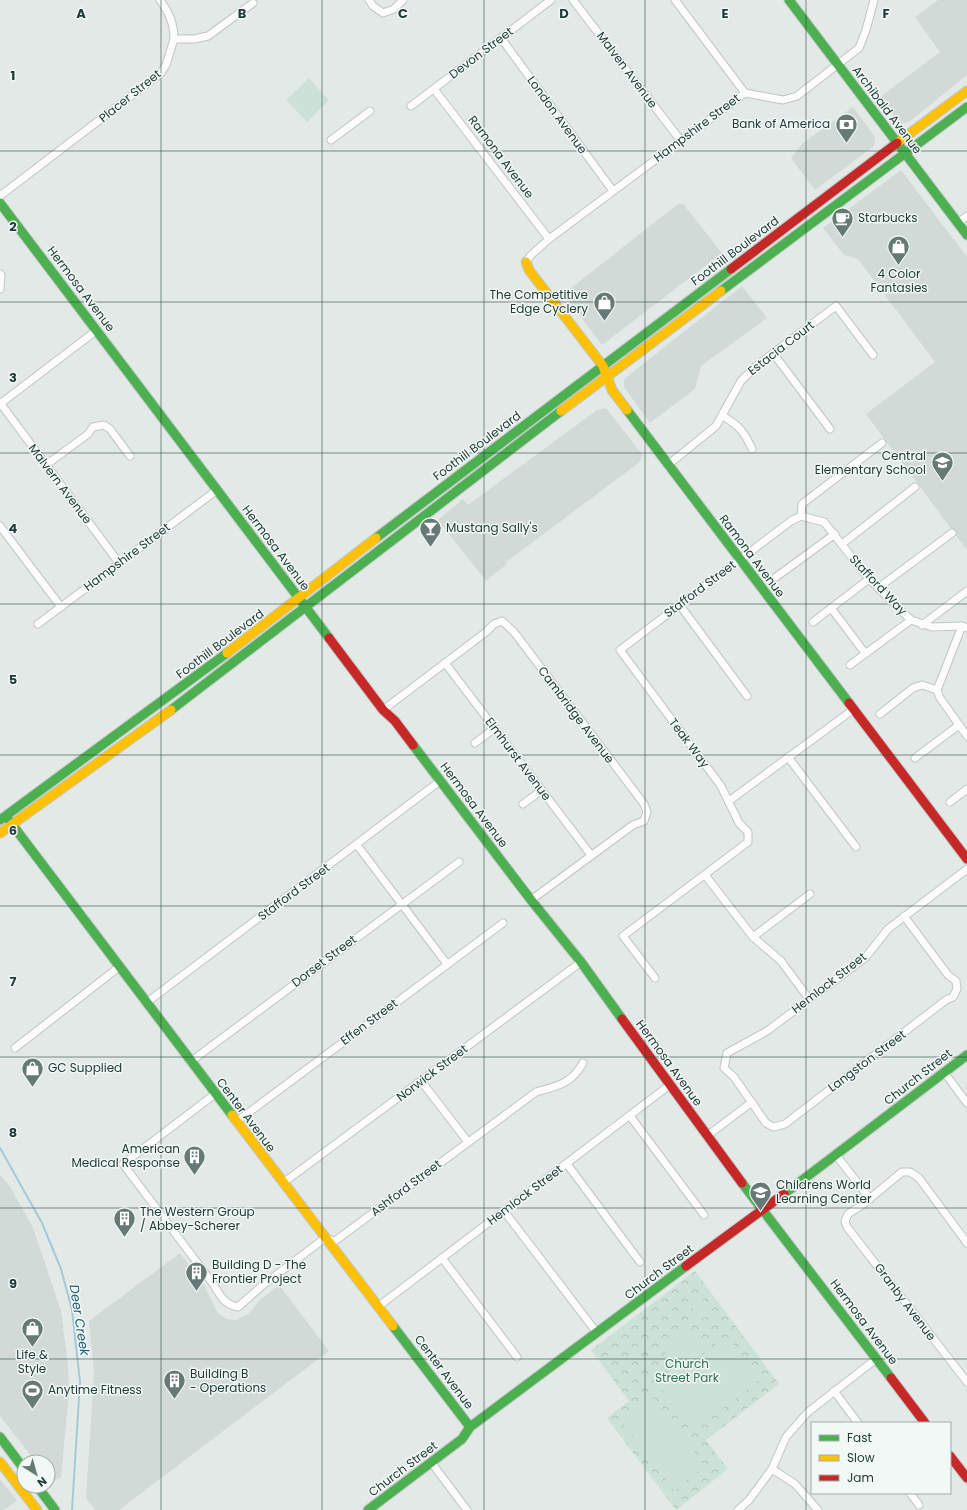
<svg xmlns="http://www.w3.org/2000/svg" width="967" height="1510" font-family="Poppins,sans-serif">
<defs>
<pattern id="park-crowns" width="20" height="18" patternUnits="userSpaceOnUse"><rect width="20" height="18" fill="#cce2d6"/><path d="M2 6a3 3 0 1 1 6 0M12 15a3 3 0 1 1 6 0" fill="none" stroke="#afc3b8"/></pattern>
</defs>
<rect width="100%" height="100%" fill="#e3e9e7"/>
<g fill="#d1dad7">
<polygon points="938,0 967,0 967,75 910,121 900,124 880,97 940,52 915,17"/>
<polygon points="853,107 875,137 874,146 815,190 791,158 803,143"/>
<polygon points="901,170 967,257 967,550 866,414 935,362 858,259 844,255 823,228"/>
<polygon points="678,204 683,204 722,253 602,345 565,296 566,292"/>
<polygon points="742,286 767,318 701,366 695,389 650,423 624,387 624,379"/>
<polygon points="606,408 642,454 640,462 506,562 507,564 486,581 438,520 463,499 468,505 597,410"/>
<polygon points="0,1175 9,1185 33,1228 61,1311 68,1365 69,1392 61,1477 55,1480 48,1478 48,1462 36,1462 0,1416"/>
<polygon points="180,1253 203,1283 218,1313 227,1319 235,1320 248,1314 259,1301 279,1285 329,1351 119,1510 95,1510 86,1498 94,1373 89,1321"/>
<polygon points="0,1479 17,1501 4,1510 0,1510"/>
</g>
<polygon fill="url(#park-crowns)" points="695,1271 779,1384 706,1440 728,1469 676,1510 607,1418 629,1401 591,1350"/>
<g fill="#cce2d6">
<polygon points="309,78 329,100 307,122 286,100"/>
<circle cx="702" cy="1309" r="9"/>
<path d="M674 1328 698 1332C700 1359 690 1364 665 1357L668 1334Z"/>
<polygon points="727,1336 760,1379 694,1431 660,1387"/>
<polygon points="654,1398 705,1466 674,1491 622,1422"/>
</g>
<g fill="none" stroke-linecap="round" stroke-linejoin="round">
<polyline stroke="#a5cad7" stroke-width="2" points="0,1148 42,1223 61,1269 72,1310 80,1382 72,1510"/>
<defs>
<g id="street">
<path d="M160 0C169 13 174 23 174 39"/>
<polyline points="369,0 373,6 383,13 394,9 403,0"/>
<polyline points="573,0 681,141"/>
<polyline points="675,0 745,93"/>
<polyline points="501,38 613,191"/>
<polyline points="434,89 549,239"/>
<polyline points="411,106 551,0"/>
<polyline points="331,140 370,111"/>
<polyline points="0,196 161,73 166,65 174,39 194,39 208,36 253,3"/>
<polyline points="958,223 967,216"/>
<polyline points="526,262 531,255 549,239 745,93 783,100 797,96 859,48 866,30 874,0"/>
<polyline points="0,274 1,275 0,289"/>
<polyline points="773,353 830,429"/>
<polyline points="0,404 97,330"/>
<polyline points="1,404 119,563"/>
<path d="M723 416C739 426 744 431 752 449"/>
<polyline points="669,464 716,426 741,381 755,367 836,306 873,355"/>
<polyline points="46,465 88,434 93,427 104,425 110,429 130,456"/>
<polyline points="801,516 824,522 869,579 911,620 932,627 962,626 967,628"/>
<polyline points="801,516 802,504 882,443"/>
<polyline points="0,526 61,607"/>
<polyline points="842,544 915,487"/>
<polyline points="776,577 835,534"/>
<polyline points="878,588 952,533"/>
<polyline points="679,604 747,696"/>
<polyline points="831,608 865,653"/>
<polyline points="813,622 869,579"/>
<polyline points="38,624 217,490"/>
<polyline points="922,625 967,591"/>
<polyline points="962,626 937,690 940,698 967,736"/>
<polyline points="445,663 591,855"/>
<polyline points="850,665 911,620"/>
<polyline points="383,710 486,632 494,624 502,621 514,632 644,804 647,812 644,821 633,825 531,900"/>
<polyline points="880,714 913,688 922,685 937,690"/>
<polyline points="475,743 495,728"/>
<polyline points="788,757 856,847"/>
<polyline points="915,758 959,725"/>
<polyline points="729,801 854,709"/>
<polyline points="950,802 967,789"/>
<polyline points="523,804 542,790"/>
<polyline points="357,845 447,964"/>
<polyline points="705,875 753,937 781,961 809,999"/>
<polyline points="904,916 948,975 956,981 957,989 953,997 946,1000 785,1124 773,1127 766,1123 734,1077 724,1068 727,1053 767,1031 865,958 888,929 967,869"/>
<polyline points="753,937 810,894"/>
<polyline points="655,978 623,936 748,842 748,832 739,823 721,786 620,650 791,521 801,516"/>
<polyline points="146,1003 440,781"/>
<polyline points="15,1048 119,967"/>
<polyline points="190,1062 459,862"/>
<polyline points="944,1072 967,1103"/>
<polyline points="421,1081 468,1142"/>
<path d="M215 1094 123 1164 214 1285C220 1296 225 1305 238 1307L263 1285 325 1238 335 1241 536 1092C558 1086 571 1084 583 1063"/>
<polyline points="630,1116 704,1215"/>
<polyline points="236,1122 503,923"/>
<polyline points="707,1136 752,1102"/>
<polyline points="836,1155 870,1199"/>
<polyline points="567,1164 640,1262"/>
<polyline points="283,1183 581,962"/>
<polyline points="504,1211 597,1333"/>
<polyline points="967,1243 919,1178 910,1172 902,1172 862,1205 848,1214 845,1221 847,1227 967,1382"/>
<polyline points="442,1258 517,1357"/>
<polyline points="379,1306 671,1084"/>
<polyline points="834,1391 858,1423"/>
<polyline points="431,1462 467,1510"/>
<polyline points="772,1469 795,1484 818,1510"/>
<polyline points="910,1493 919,1505"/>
<polyline points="738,1510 749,1500 772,1469 786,1437 808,1412 876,1359"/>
</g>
<g id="fast">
<polyline points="789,0 967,235"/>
<polyline points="0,203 329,638"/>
<polyline points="721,291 967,107"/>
<polyline points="627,410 849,703"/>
<polyline points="376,538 731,269"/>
<polyline points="171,710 561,411"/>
<polyline points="413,745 531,900 581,962 622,1019"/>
<polyline points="8,819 232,1115"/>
<polyline points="0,820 227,653"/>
<polyline points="742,1183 891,1378"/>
<polyline points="784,1194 967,1055"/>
<polyline points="393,1326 470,1427"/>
<polyline points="0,1437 24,1469"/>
<polyline points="37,1486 55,1510"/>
<polyline points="368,1510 462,1439 470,1427 686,1266"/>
</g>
<g id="slow">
<polyline points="897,143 967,91"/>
<polyline points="526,262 529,270 603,366 612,390 627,410"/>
<polyline points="561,411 721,291"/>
<polyline points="227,653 376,538"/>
<polyline points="0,833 171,710"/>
<polyline points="232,1115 393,1326"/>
<polyline points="0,1462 37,1510"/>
</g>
<g id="jam">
<polyline points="731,269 897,143"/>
<polyline points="329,638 383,710 395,721 413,745"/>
<polyline points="849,703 967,859"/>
<polyline points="622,1019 742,1183"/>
<polyline points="686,1266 784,1194"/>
<polyline points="891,1378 925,1423"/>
<polyline points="950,1456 967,1478"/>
</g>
</defs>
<use href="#street" stroke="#c0c6c4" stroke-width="9"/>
<use href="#fast" stroke="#bfc7c4" stroke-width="11"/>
<use href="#slow" stroke="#bfc7c4" stroke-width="11"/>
<use href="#jam" stroke="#bfc7c4" stroke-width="11"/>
<use href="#street" stroke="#fbfcfb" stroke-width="7"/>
<use href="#fast" stroke="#4caf50" stroke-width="9"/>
<use href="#slow" stroke="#ffc107" stroke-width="9"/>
<use href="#jam" stroke="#c62828" stroke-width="9"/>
</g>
<path fill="none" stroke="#223c38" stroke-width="1" stroke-opacity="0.55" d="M161 0V1510M322 0V1510M484 0V1510M645 0V1510M806 0V1510M0 151H967M0 302H967M0 453H967M0 604H967M0 755H967M0 906H967M0 1057H967M0 1208H967M0 1359H967"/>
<defs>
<symbol id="bank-pin" viewBox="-11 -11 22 30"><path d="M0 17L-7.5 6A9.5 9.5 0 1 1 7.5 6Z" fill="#667975" stroke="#f2f8f6"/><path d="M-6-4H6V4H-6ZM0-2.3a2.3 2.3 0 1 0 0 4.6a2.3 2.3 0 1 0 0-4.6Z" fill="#fff"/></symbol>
<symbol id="cafe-pin" viewBox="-11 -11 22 30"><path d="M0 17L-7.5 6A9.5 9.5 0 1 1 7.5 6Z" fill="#667975" stroke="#f2f8f6"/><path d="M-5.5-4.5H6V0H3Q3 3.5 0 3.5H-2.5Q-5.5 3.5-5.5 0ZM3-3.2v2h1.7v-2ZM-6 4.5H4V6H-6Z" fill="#fff"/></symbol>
<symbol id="shop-pin" viewBox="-11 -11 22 30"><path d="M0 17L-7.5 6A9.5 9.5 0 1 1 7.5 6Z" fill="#667975" stroke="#f2f8f6"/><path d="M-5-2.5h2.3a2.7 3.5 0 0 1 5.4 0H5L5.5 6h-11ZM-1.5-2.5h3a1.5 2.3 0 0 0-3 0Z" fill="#fff"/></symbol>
<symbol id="school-pin" viewBox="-11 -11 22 30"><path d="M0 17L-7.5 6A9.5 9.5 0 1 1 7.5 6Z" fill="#667975" stroke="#f2f8f6"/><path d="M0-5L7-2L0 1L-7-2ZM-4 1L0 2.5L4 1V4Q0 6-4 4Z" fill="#fff"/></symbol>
<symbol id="bar-pin" viewBox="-11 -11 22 30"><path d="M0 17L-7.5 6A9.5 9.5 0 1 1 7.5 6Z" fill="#667975" stroke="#f2f8f6"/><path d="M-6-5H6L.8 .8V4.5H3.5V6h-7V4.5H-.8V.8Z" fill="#fff"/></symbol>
<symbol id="building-pin" viewBox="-11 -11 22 30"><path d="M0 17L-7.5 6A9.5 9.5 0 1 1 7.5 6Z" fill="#667975" stroke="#f2f8f6"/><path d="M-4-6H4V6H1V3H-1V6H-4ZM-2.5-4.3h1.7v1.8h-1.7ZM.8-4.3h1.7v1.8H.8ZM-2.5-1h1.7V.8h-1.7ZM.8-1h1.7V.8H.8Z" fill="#fff"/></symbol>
<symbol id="stadium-pin" viewBox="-11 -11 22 30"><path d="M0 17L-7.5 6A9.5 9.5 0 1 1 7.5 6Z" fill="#667975" stroke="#f2f8f6"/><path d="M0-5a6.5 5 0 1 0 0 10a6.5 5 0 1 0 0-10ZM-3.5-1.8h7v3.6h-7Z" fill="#fff"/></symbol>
</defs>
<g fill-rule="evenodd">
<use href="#bank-pin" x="834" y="112" width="25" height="34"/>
<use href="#cafe-pin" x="830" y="206" width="25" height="34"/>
<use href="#shop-pin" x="886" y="234" width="25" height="34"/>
<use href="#shop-pin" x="592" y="290" width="25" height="34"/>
<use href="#school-pin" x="930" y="450" width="25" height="34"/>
<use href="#bar-pin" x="418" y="516" width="25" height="34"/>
<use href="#shop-pin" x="20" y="1056" width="25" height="34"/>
<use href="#building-pin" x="182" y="1144" width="25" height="34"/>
<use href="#school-pin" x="748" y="1180" width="25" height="34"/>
<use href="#building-pin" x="112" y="1206" width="25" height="34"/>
<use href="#building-pin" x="184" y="1260" width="25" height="34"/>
<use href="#shop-pin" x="20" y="1316" width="25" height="34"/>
<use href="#building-pin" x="162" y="1368" width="25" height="34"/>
<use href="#stadium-pin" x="20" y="1378" width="25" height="34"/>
</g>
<g text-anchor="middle" stroke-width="3" stroke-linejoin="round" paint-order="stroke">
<g font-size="12" fill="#223c38" stroke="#f2f8f6">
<text transform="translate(481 53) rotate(-37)" y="4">Devon Street</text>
<text transform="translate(627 70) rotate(53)" y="4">Malven Avenue</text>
<text transform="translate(130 96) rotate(-39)" y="4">Placer Street</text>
<text transform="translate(887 110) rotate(53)" y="4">Archibald Avenue</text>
<text transform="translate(557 115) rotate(54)" y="4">London Avenue</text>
<text transform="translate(697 128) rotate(-37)" y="4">Hampshire Street</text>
<text transform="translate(501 157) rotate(53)" y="4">Ramona Avenue</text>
<text transform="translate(735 251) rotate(-37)" y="4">Foothill Boulevard</text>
<text transform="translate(81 289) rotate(53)" y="4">Hermosa Avenue</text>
<text transform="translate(781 348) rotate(-38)" y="4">Estacia Court</text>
<text transform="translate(477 446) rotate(-37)" y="4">Foothill Boulevard</text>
<text transform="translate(60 484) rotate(53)" y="4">Malvern Avenue</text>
<text transform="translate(276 548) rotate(53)" y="4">Hermosa Avenue</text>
<text transform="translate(752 556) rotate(53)" y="4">Ramona Avenue</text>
<text transform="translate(127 557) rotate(-37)" y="4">Hampshire Street</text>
<text transform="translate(878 585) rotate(47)" y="4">Stafford Way</text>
<text transform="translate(700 589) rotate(-37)" y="4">Stafford Street</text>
<text transform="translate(220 644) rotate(-37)" y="4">Foothill Boulevard</text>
<text transform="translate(576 715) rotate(53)" y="4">Cambridge Avenue</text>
<text transform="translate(689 743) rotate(53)" y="4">Teak Way</text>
<text transform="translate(518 759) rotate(53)" y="4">Elmhurst Avenue</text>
<text transform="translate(474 805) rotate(53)" y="4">Hermosa Avenue</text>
<text transform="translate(294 892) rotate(-37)" y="4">Stafford Street</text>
<text transform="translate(324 961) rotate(-37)" y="4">Dorset Street</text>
<text transform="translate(829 983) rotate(-38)" y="4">Hemlock Street</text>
<text transform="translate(369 1022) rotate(-37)" y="4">Effen Street</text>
<text transform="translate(867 1061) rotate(-37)" y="4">Langston Street</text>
<text transform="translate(669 1063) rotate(54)" y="4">Hermosa Avenue</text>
<text transform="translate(432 1073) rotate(-37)" y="4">Norwick Street</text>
<text transform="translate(918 1077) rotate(-38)" y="4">Church Street</text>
<text transform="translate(246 1115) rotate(53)" y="4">Center Avenue</text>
<text transform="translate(406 1188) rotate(-37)" y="4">Ashford Street</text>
<text transform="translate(525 1195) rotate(-37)" y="4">Hemlock Street</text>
<text transform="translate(659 1272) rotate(-37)" y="4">Church Street</text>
<text transform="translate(905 1302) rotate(53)" y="4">Granby Avenue</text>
<text transform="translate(864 1322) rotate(53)" y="4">Hermosa Avenue</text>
<text transform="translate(444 1372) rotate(53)" y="4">Center Avenue</text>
<text transform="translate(403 1469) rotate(-37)" y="4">Church Street</text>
</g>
<g font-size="12" fill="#223c38" stroke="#f2f8f6" text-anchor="start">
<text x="830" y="128" text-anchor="end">Bank of America</text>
<text x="858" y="222">Starbucks</text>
<text x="899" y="278" text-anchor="middle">4 Color<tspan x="899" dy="14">Fantasies</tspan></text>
<text x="588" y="299" text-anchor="end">The Competitive<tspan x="588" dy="14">Edge Cyclery</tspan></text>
<text x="926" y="460" text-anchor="end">Central<tspan x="926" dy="14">Elementary School</tspan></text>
<text x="446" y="532">Mustang Sally's</text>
<text x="48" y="1072">GC Supplied</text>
<text x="180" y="1153" text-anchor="end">American<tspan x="180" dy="14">Medical Response</tspan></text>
<text x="776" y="1189">Childrens World<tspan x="776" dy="14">Learning Center</tspan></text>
<text x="140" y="1216">The Western Group<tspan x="140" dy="14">/ Abbey-Scherer</tspan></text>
<text x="212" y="1269">Building D - The<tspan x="212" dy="14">Frontier Project</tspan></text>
<text x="32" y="1359" text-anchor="middle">Life &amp;<tspan x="32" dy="14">Style</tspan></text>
<text x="190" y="1378">Building B<tspan x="190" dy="14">- Operations</tspan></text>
<text x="48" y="1394">Anytime Fitness</text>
</g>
<g font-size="12" fill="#2d7250" stroke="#f2f8f6">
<text x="687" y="1368">Church<tspan x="687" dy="14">Street Park</tspan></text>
</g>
<g font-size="13" font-style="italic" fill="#1d5d77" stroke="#f2f8f6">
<text transform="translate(80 1320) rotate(81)" y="5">Deer Creek</text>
</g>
</g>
<g font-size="13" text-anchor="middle" font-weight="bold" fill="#223c38" stroke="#f2f8f6" stroke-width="3" stroke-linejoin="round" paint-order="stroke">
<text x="81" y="18">A</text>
<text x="242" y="18">B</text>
<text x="403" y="18">C</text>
<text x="564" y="18">D</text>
<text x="725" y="18">E</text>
<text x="886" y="18">F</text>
<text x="13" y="80">1</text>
<text x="13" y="231">2</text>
<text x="13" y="382">3</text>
<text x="13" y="533">4</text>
<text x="13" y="684">5</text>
<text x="13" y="835">6</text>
<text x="13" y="986">7</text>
<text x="13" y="1137">8</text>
<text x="13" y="1288">9</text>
</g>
<rect x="811" y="1422" width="140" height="72" fill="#f2f8f6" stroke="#9fadaa"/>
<rect x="819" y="1435" width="20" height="6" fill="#4caf50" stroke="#9fadaa"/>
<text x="847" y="1442" font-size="12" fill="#223c38">Fast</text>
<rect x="819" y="1455" width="20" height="6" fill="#ffc107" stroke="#9fadaa"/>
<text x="847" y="1462" font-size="12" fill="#223c38">Slow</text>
<rect x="819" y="1475" width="20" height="6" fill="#c62828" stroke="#9fadaa"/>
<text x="847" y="1482" font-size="12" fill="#223c38">Jam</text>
<g transform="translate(36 1474) rotate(143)"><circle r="19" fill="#f2f8f6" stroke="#9fadaa"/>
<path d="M0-3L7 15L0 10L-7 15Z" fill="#667975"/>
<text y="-6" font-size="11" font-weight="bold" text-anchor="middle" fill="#223c38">N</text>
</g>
</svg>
